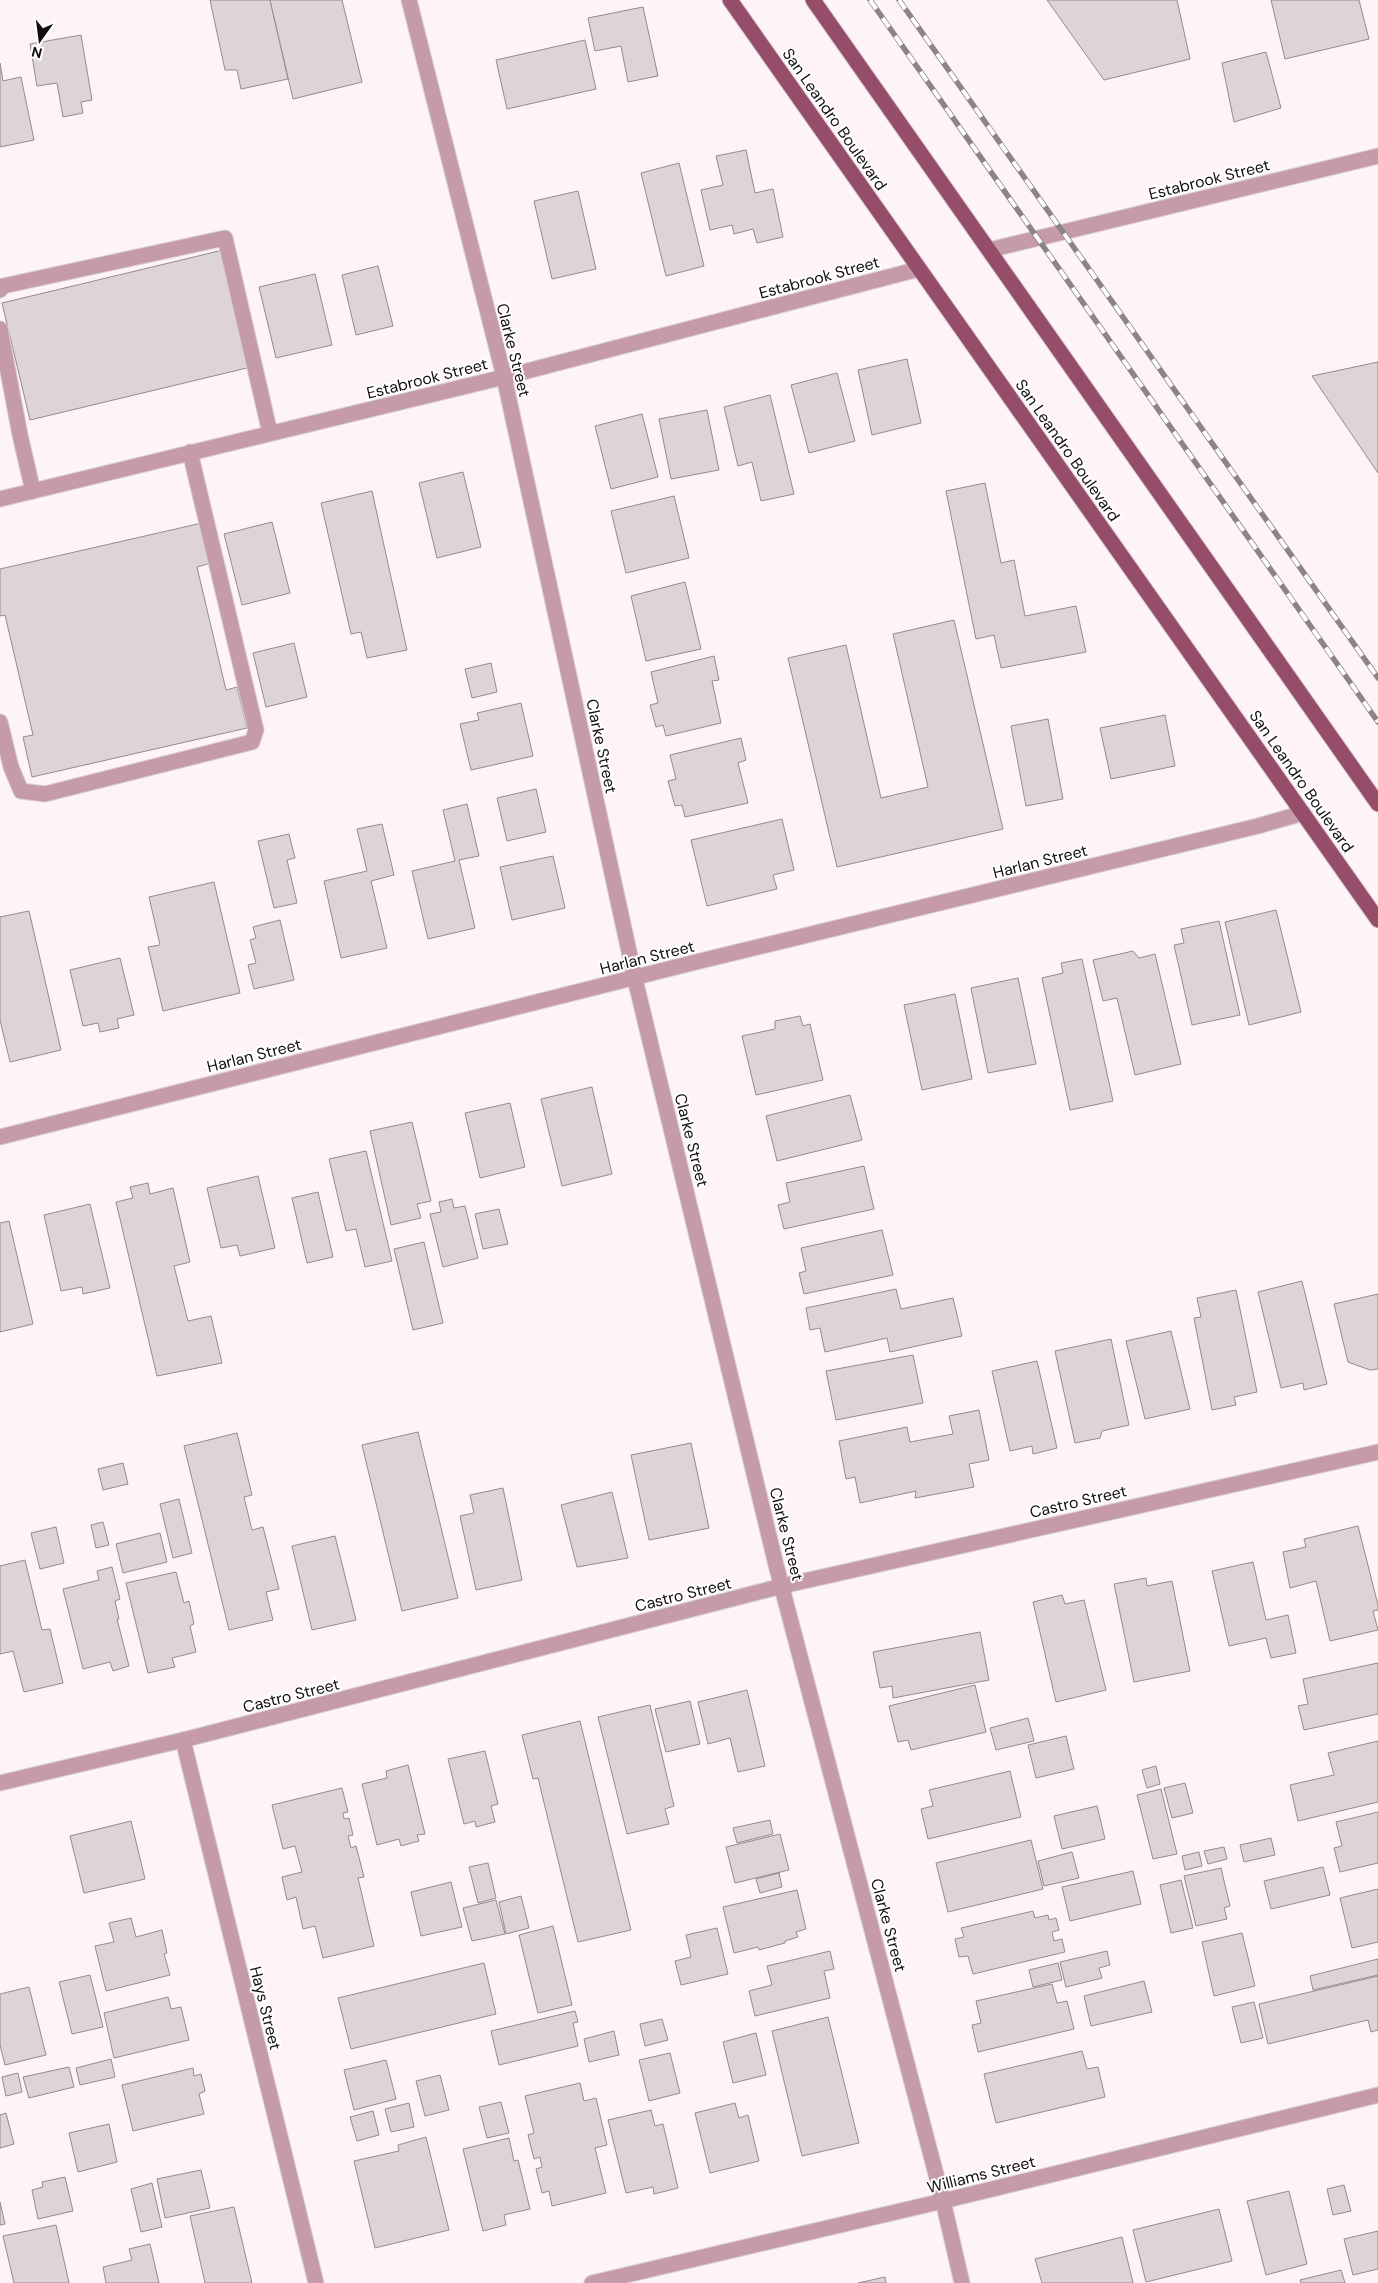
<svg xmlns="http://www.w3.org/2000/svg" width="1378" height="2283" font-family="'DM Sans',sans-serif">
<rect width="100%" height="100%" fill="#fef3f7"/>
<g fill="#ded3d7" stroke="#958b8e">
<polygon points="210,0 270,0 288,79 241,89 237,70 225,70"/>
<polygon points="270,0 342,0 362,82 293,99"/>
<polygon points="1047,0 1177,0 1190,59 1104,80"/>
<polygon points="1271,0 1359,0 1369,39 1285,59"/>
<polygon points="643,7 658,76 628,82 621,46 595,51 588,18"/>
<polygon points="81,35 92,100 81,102 83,113 63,117 57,83 37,86 30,44"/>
<polygon points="585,40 596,89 507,109 496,60"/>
<polygon points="1266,52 1281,108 1234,122 1222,63"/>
<polygon points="0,63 3,81 21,77 34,140 0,147"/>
<polygon points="746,150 755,193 773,189 783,237 757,243 753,229 734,234 732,225 710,230 701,190 723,185 716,156"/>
<polygon points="679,163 704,266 666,276 641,173"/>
<polygon points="578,191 596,269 552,279 534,201"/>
<polygon points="223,250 251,367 30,420 2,303"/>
<polygon points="378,266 393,326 356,335 342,275"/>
<polygon points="315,274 332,345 276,358 259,287"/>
<polygon points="907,359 921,423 872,435 858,370"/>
<polygon points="1378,362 1378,473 1312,376"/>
<polygon points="837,373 855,441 809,453 791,385"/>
<polygon points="770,395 794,494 761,501 752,462 738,466 724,407"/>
<polygon points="707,410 719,470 671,479 659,419"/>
<polygon points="642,414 658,477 611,489 595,426"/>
<polygon points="463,472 481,547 437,558 419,483"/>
<polygon points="985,483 1001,563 1014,560 1025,616 1076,606 1086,652 1001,668 994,635 976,639 946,491"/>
<polygon points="372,491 407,650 367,658 361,632 351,634 321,503"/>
<polygon points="674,496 689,558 626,573 611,511"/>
<polygon points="272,522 290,593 242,605 224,534"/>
<polygon points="202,523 211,563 197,567 226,690 237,687 247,728 32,777 23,737 33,735 5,615 0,616 0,569"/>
<polygon points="685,582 701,649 646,661 631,596"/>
<polygon points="954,620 1003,829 837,867 788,658 846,645 881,798 928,787 893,634"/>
<polygon points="294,643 307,697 266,707 253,653"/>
<polygon points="714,656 719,680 712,681 721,723 666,736 663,725 656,727 650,705 658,703 651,672"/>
<polygon points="491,663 497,692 472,698 465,669"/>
<polygon points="521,703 533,756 471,770 460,724 479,720 477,713"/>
<polygon points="1165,715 1175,766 1111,779 1100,728"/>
<polygon points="1048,719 1063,799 1026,806 1011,726"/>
<polygon points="741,738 746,760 738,763 748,803 685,817 682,805 675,806 668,781 676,779 670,755"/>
<polygon points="536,789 546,832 507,841 497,798"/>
<polygon points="467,804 479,856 459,860 475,928 428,939 412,871 455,861 443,810"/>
<polygon points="782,819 794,870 773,875 777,889 707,906 691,840"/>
<polygon points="382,824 394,875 371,881 387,948 341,958 324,881 367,871 357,829"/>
<polygon points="289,834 295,858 287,860 297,903 274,908 258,841"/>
<polygon points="553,856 565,908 512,920 500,867"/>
<polygon points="214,882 240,993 163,1011 148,947 160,945 149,897"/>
<polygon points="1276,910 1301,1012 1249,1025 1225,922"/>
<polygon points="29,911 61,1050 10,1062 0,1020 0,917"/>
<polygon points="280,920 294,980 254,989 248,965 256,963 250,940 256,938 253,927"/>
<polygon points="1219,921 1240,1015 1192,1025 1174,945 1184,943 1181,929"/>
<polygon points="1133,951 1139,958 1155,954 1181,1064 1135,1075 1117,998 1103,1001 1093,960"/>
<polygon points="120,958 134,1015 117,1019 119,1028 100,1032 98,1023 83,1026 70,970"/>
<polygon points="1082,959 1113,1101 1070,1110 1042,978 1063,973 1061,963"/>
<polygon points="1018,978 1036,1064 988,1073 971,988"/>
<polygon points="955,994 972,1079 922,1090 904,1005"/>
<polygon points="800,1016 803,1026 810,1024 823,1080 756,1095 742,1036 775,1029 775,1021"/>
<polygon points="592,1087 612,1174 562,1186 541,1099"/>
<polygon points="850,1095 862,1140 777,1161 766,1116"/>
<polygon points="510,1103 525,1167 480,1178 465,1113"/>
<polygon points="412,1122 431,1201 417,1204 421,1218 391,1225 370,1131"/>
<polygon points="366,1151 392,1261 365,1267 356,1229 346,1231 329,1159"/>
<polygon points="864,1166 874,1209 784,1229 778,1205 790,1202 786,1183"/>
<polygon points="258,1176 275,1248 240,1256 237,1245 221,1248 207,1188"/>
<polygon points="148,1183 150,1194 173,1188 190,1262 174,1266 188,1321 211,1316 222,1363 157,1376 116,1202 133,1198 130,1187"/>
<polygon points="318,1192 333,1257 307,1263 292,1198"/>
<polygon points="452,1199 454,1208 465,1206 478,1258 443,1267 430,1214 441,1212 439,1202"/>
<polygon points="90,1204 110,1288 83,1294 82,1287 61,1291 44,1215"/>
<polygon points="499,1209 508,1244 483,1249 475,1214"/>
<polygon points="9,1221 33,1324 0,1332 0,1223"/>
<polygon points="882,1230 893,1275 804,1294 799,1273 806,1271 801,1248"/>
<polygon points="424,1242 443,1323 413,1330 394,1249"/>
<polygon points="1302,1281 1327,1384 1304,1390 1303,1383 1281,1388 1258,1292"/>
<polygon points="896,1289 901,1309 953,1298 962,1336 890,1352 887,1338 825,1352 820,1328 810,1330 806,1308"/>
<polygon points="1236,1290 1257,1392 1234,1397 1236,1405 1212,1410 1194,1318 1201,1317 1197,1298"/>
<polygon points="1378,1294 1378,1369 1370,1370 1348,1362 1334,1304"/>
<polygon points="1171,1331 1190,1409 1145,1419 1126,1341"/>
<polygon points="1111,1339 1129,1425 1102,1431 1100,1438 1075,1443 1055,1351"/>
<polygon points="913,1355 923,1403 836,1420 826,1371"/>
<polygon points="1037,1361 1057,1448 1033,1454 1032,1446 1010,1451 992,1371"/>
<polygon points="979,1410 989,1460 969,1464 974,1487 915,1498 916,1491 860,1503 855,1477 846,1479 839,1441 907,1427 910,1442 953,1434 949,1416"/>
<polygon points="418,1432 458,1598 402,1611 362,1445"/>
<polygon points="237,1433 252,1495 244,1497 252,1530 263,1527 279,1589 266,1592 273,1620 229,1630 184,1446"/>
<polygon points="691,1443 709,1528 649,1540 631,1455"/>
<polygon points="123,1463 128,1484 103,1490 98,1469"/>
<polygon points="503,1488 522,1580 476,1590 460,1516 474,1513 470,1495"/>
<polygon points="612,1492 628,1558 577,1567 561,1505"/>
<polygon points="179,1499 192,1553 173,1558 160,1504"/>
<polygon points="103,1522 109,1545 96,1548 91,1525"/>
<polygon points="1358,1526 1378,1605 1378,1610 1373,1611 1378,1630 1330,1641 1316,1581 1290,1588 1283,1552 1306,1547 1304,1539"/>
<polygon points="56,1527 64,1563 40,1569 31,1533"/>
<polygon points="160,1533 167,1562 123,1573 116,1544"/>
<polygon points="335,1536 356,1620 312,1630 292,1546"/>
<polygon points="25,1560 42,1630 50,1629 63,1683 24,1692 13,1651 0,1654 0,1566"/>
<polygon points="1253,1562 1266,1620 1288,1615 1296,1653 1271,1658 1266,1638 1229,1646 1212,1571"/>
<polygon points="112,1567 120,1599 115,1601 119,1619 117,1619 129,1666 113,1671 110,1662 83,1669 63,1589 99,1580 97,1571"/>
<polygon points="176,1572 184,1603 189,1601 194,1624 190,1626 196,1652 172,1658 175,1667 148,1673 126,1583"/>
<polygon points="1146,1578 1147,1586 1172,1581 1190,1671 1134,1682 1114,1584"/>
<polygon points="1062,1595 1065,1604 1084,1600 1106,1690 1056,1702 1033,1602"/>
<polygon points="980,1632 989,1680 893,1698 892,1686 880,1688 873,1652"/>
<polygon points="1378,1663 1378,1714 1304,1730 1298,1706 1308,1704 1303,1679"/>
<polygon points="975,1685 986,1732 911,1750 908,1740 898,1742 889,1706"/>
<polygon points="747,1690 765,1766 738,1772 730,1738 708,1744 698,1702"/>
<polygon points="690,1701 700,1744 666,1752 655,1709"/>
<polygon points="650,1705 674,1806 665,1809 669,1824 627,1834 598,1717"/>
<polygon points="1028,1718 1034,1741 996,1750 990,1728"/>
<polygon points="580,1721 631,1930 578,1942 538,1778 533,1779 522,1735"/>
<polygon points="1066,1736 1074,1769 1036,1778 1028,1745"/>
<polygon points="1378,1741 1378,1802 1298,1821 1290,1785 1334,1775 1328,1753"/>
<polygon points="485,1751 498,1804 491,1806 495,1822 476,1827 475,1821 464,1824 448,1759"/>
<polygon points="408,1765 425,1834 417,1835 419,1841 401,1846 399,1839 377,1845 362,1784 387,1778 386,1771"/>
<polygon points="1156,1766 1160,1784 1147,1788 1142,1770"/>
<polygon points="1010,1771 1021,1817 928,1839 921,1809 933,1806 929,1790"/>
<polygon points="1185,1783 1193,1813 1172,1818 1164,1788"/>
<polygon points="342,1788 348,1812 343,1813 344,1819 349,1818 353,1835 348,1836 351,1848 356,1846 364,1877 358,1878 374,1946 323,1958 315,1926 303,1929 296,1897 287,1900 282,1877 302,1872 295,1846 283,1849 272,1805"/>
<polygon points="1161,1789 1177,1854 1153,1859 1137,1795"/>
<polygon points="1097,1806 1105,1839 1062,1849 1054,1816"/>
<polygon points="1378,1812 1378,1863 1340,1872 1334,1848 1342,1846 1336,1822"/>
<polygon points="770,1820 773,1834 737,1843 733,1828"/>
<polygon points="131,1821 145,1879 84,1893 70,1836"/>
<polygon points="780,1834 789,1870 735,1883 726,1847"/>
<polygon points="1271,1838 1275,1855 1244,1862 1240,1845"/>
<polygon points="1031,1840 1043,1889 948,1912 936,1863"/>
<polygon points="1224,1847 1227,1859 1208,1864 1204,1851"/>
<polygon points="1072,1852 1079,1878 1044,1886 1038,1861"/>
<polygon points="1199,1852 1202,1866 1185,1870 1182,1856"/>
<polygon points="488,1863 496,1898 478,1903 469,1867"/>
<polygon points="1323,1867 1330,1895 1271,1909 1264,1881"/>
<polygon points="1221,1868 1230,1906 1224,1908 1227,1919 1196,1926 1184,1876"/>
<polygon points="1133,1871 1141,1904 1070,1921 1062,1887"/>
<polygon points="779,1873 782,1887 760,1893 756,1879"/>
<polygon points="1181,1880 1193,1928 1171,1933 1160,1885"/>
<polygon points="451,1882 462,1927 421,1936 411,1892"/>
<polygon points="1378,1889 1378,1942 1352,1948 1340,1898"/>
<polygon points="797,1890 806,1929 796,1932 798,1937 785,1941 785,1943 759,1950 758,1947 734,1953 723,1907"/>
<polygon points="521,1896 529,1928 506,1934 499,1902"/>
<polygon points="496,1900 505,1934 472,1941 463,1908"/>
<polygon points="1033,1911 1035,1918 1048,1915 1049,1920 1056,1918 1059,1930 1052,1932 1054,1941 1062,1939 1065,1952 973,1974 968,1956 959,1957 955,1939 964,1937 961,1928"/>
<polygon points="131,1918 136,1937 162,1930 167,1953 164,1954 170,1975 106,1991 95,1946 114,1942 109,1923"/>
<polygon points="553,1926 572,2005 538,2013 519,1935"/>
<polygon points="717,1928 728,1974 681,1985 675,1961 691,1957 686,1935"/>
<polygon points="1242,1933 1255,1986 1214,1996 1202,1942"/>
<polygon points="830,1951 834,1969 824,1971 830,1998 755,2016 749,1991 772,1985 767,1966"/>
<polygon points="1107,1951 1110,1965 1099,1968 1102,1978 1066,1987 1060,1962"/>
<polygon points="1378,1959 1378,1975 1313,1990 1310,1976"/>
<polygon points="484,1963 496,2014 351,2049 338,1998"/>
<polygon points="1058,1963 1062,1980 1033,1987 1029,1970"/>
<polygon points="90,1975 103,2027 72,2034 59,1982"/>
<polygon points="1378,1976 1378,2030 1371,2032 1368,2020 1268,2044 1259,2004"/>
<polygon points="1144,1981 1152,2012 1091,2026 1084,1996"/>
<polygon points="1052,1984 1057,2003 1067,2001 1074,2029 978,2052 972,2025 981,2023 976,2001"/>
<polygon points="29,1987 46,2055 5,2065 0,2045 0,1994"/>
<polygon points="168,1997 171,2009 181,2007 189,2040 114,2058 104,2013"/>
<polygon points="1254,2002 1263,2038 1241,2043 1232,2007"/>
<polygon points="575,2011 578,2022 573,2023 578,2046 499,2065 491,2031"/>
<polygon points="828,2017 859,2143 802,2156 772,2031"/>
<polygon points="662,2019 668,2040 645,2046 640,2024"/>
<polygon points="614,2031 619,2055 589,2062 584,2039"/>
<polygon points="756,2033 766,2075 733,2083 723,2042"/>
<polygon points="1082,2051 1087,2069 1098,2067 1105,2097 996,2123 984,2074"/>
<polygon points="670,2053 680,2093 649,2101 639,2060"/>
<polygon points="111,2059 115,2077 80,2085 76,2068"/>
<polygon points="386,2060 396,2099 354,2110 344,2070"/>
<polygon points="69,2067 74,2087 29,2098 23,2077"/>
<polygon points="193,2068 194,2076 201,2074 205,2091 199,2094 204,2114 133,2131 122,2085"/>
<polygon points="18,2073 22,2092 6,2096 2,2077"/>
<polygon points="440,2075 449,2110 425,2116 416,2081"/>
<polygon points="580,2083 584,2101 596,2098 607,2145 595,2148 606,2193 552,2206 549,2191 542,2193 536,2169 542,2167 540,2157 534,2159 528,2135 534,2133 525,2096"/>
<polygon points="501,2102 509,2133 487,2138 479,2107"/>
<polygon points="409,2103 414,2127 391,2132 385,2109"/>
<polygon points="735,2103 739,2118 748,2115 759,2161 710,2173 695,2113"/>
<polygon points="651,2110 655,2126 663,2124 678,2188 654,2194 653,2187 626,2193 608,2120"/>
<polygon points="373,2111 379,2135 357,2141 350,2117"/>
<polygon points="6,2113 14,2144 0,2148 0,2115"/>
<polygon points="109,2124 117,2162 78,2172 69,2133"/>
<polygon points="426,2137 449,2230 375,2248 354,2161 399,2151 398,2145"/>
<polygon points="509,2138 514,2161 518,2160 530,2209 504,2215 506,2225 483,2231 463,2149"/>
<polygon points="201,2170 210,2208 165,2218 157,2179"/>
<polygon points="65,2177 73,2211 38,2219 32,2190 43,2187 42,2182"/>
<polygon points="152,2183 162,2227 141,2232 131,2189"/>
<polygon points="1344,2185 1351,2211 1333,2215 1327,2189"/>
<polygon points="1289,2191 1307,2264 1266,2275 1247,2201"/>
<polygon points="0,2202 5,2224 0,2225"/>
<polygon points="234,2207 252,2283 205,2283 190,2216"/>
<polygon points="1219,2209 1232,2261 1146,2282 1133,2230"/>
<polygon points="56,2225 69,2283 14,2283 3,2236"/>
<polygon points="1378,2231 1378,2269 1353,2275 1344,2239"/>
<polygon points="1122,2237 1133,2283 1042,2283 1035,2259"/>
<polygon points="150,2244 159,2283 106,2283 103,2267 132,2260 129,2249"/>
<polygon points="1341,2270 1345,2283 1301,2283 1300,2280"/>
<polygon points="885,2277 886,2283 858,2283"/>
</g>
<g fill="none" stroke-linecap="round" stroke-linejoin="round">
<defs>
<g id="minor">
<polyline points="409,0 504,377 635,979 776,1565 943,2201 962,2283"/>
<polyline points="989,250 1378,156"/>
<polyline points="0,290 3,286 225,238 270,433"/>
<polyline points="0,329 20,435 33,491"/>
<polyline points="0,499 504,377 919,269"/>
<polyline points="0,722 11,767 21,791 45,794 252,742 256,730 190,452"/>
<polyline points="0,1137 696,962 1258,826 1303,813"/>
<polyline points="183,1740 316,2283"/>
<polyline points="0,1783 183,1740 782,1586 1378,1452"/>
<polyline points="592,2283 943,2201 1378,2095"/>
</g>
<g id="major">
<polyline points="730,0 1378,920"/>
<polyline points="813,0 1378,804"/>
</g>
</defs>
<use href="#minor" stroke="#d8cfd2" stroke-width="17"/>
<use href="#major" stroke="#d8cfd2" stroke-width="17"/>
<use href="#minor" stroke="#c59ba9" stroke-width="15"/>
<use href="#major" stroke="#954d6a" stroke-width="15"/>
<defs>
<g id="rail">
<polyline points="870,0 1378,722"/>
<polyline points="899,0 1378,678"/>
</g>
</defs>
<use href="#rail" stroke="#8c8587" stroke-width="5.5"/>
<use href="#rail" stroke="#fff" stroke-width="4" stroke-dasharray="11" stroke-linecap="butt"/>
</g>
<g text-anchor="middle" stroke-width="4" stroke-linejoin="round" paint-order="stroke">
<g font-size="16" fill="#130f10" stroke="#fff">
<text transform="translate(835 119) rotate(55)" y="6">San Leandro Boulevard</text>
<text transform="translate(1209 179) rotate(-14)" y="6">Estabrook Street</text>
<text transform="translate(819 277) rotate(-15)" y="6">Estabrook Street</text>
<text transform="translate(514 350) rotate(76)" y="6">Clarke Street</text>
<text transform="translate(427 378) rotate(-14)" y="6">Estabrook Street</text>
<text transform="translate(1068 450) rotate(55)" y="6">San Leandro Boulevard</text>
<text transform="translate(602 746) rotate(78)" y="6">Clarke Street</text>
<text transform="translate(1302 781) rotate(55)" y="6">San Leandro Boulevard</text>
<text transform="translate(1040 861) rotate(-14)" y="6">Harlan Street</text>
<text transform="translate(647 957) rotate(-14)" y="6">Harlan Street</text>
<text transform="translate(254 1055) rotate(-14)" y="6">Harlan Street</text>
<text transform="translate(692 1140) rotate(76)" y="6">Clarke Street</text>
<text transform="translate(1078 1501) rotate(-13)" y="6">Castro Street</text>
<text transform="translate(787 1534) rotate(76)" y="6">Clarke Street</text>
<text transform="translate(683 1594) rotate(-14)" y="6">Castro Street</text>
<text transform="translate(291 1695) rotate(-14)" y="6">Castro Street</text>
<text transform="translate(889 1925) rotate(75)" y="6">Clarke Street</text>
<text transform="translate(266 2008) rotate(76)" y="6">Hays Street</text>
<text transform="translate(981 2174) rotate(-14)" y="6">Williams Street</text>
</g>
</g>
<g transform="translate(40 40) rotate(194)" stroke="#ffffff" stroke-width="4" paint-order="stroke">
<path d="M0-4L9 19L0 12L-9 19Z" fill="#130f10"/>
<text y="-8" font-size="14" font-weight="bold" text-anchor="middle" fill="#130f10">N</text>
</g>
</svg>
